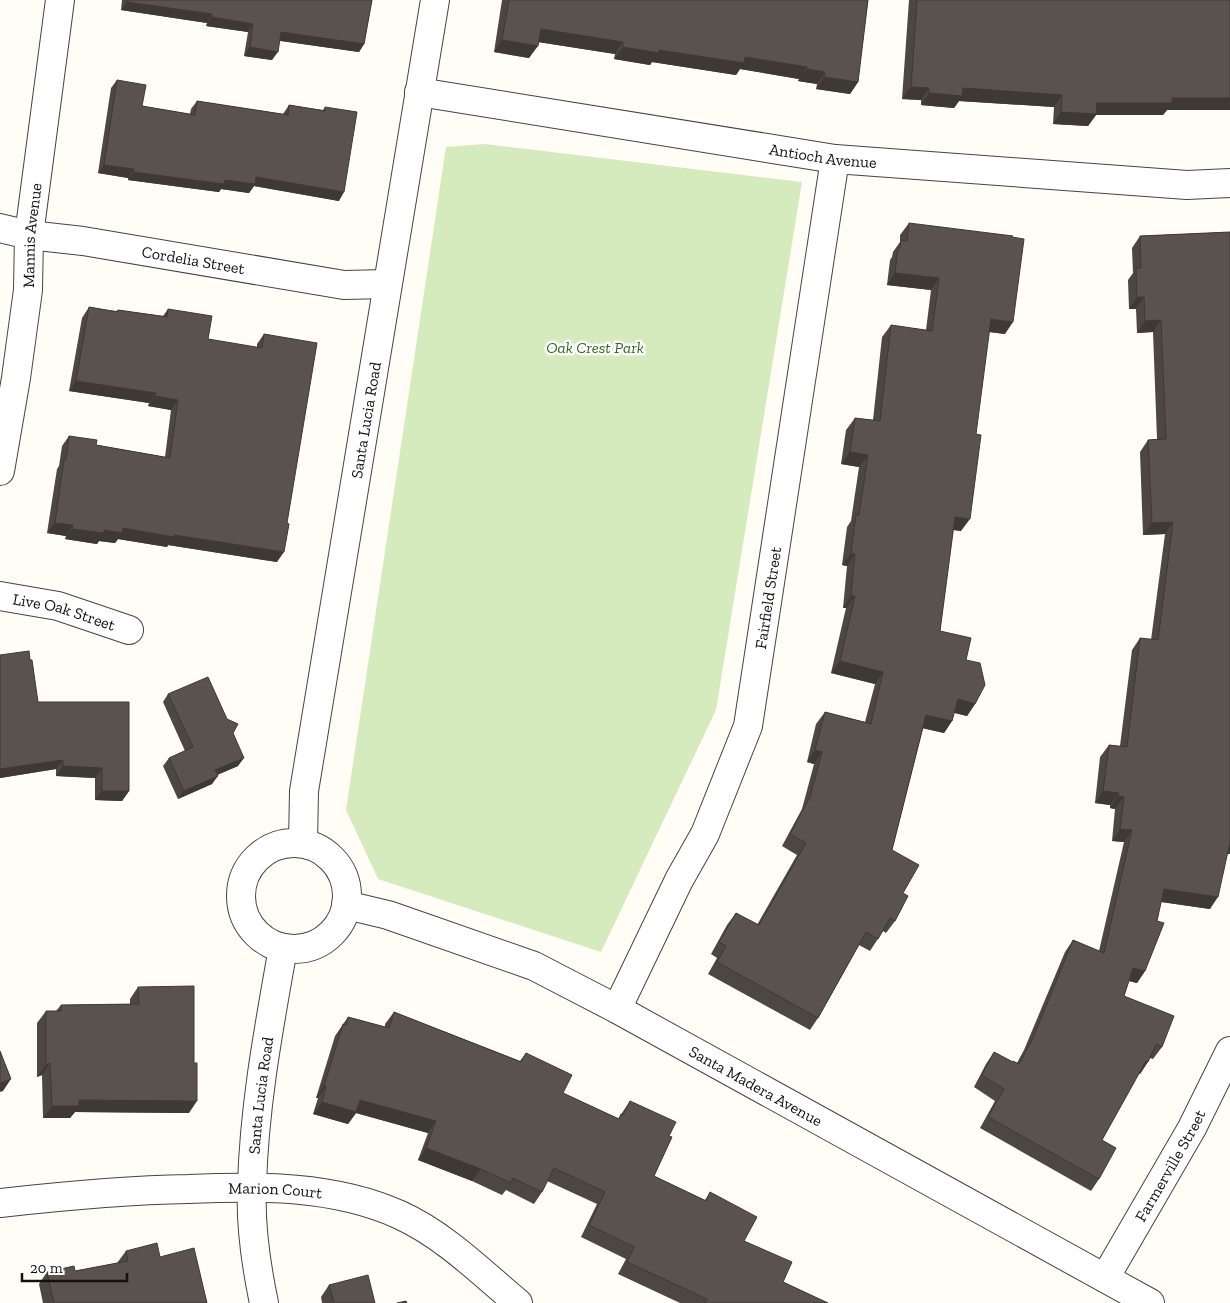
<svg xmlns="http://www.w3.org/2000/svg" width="1230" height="1303" font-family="'Zilla Slab',serif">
<rect width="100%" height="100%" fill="#fffdf5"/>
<polygon fill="#d5ebbd" points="484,144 802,182 716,710 601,952 378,879 346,810 446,147"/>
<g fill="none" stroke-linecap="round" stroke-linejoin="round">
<defs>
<g id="minor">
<path id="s1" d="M419 92 835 159 1187 185 1230 183"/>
<path id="s2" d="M0 228 29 235 83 241 344 285 387 284"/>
<path id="s3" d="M0 471 16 378 28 290 29 235 60 0"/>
<path id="s4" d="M0 596 58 606 129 630"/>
<circle cx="294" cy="896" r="53"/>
<path id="s5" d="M303 843 304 791 435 0"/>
<path id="s6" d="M346 905 388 915 534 966 617 1009 1150 1303"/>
<path id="s7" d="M617 1009 679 880 705 834 748 726 835 159"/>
<path id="s8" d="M0 1203C63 1196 125 1190 188 1189 259 1186 334 1185 400 1215 444 1235 481 1272 518 1303"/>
<path id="s9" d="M1105 1278 1192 1128 1230 1051"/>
<path id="s10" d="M264 1303C256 1265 250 1225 252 1186 254 1106 269 1027 283 948"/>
</g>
</defs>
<use href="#minor" stroke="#444" stroke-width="30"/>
<use href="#minor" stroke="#fff" stroke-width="28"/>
</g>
<g fill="#4d4742">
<polygon points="122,0 372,0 364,44 359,52 280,41 272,60 244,56 248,32 206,26 207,23 121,10"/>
<polygon points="502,0 868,0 858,82 850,94 816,89 817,84 798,81 799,79 740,69 736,75 652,62 650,65 614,59 615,54 538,42 529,58 494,52"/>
<polygon points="909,0 1230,0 1230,110 1167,110 1163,115 1096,115 1088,126 1053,124 1054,107 959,101 954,108 921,105 921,100 902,99"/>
<polygon points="117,80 142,106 190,114 191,109 197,101 283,114 289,105 323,110 325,107 339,201 254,186 249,193 221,189 219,192 128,180 128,178 98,173 111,88"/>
<polygon points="909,223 1005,334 989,332 961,531 953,530 940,631 966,660 975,704 967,716 954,713 952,721 944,733 923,728 892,850 903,893 895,921 886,933 883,931 870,951 859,945 818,1018 810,1030 708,974 717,958 711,954 727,925 736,913 757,925 797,855 782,846 802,809 814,764 807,762 816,724 825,712 865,722 875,684 831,673 846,608 843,608 847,566 842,565 847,527 851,521 859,467 841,464 846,430 855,418 873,420 882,337 891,325 926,330 931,290 887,285 890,260 892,257 893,252 900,242 900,235"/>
<polygon points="1230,232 1230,854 1227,854 1210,909 1161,902 1145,971 1137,983 1129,981 1124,996 1162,1047 1153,1059 1150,1058 1140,1074 1139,1073 1102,1140 1099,1179 1091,1191 980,1128 995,1101 974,1087 986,1064 994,1052 1012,1062 1017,1063 1024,1050 1065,952 1073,940 1099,951 1124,842 1112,841 1115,809 1110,808 1110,805 1095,803 1100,757 1109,745 1120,746 1132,650 1140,638 1151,640 1165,534 1143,535 1140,452 1148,440 1157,439 1153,332 1137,333 1136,309 1129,309 1128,280 1133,273 1132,248 1140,236"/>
<polygon points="89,307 116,311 118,310 163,316 168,309 208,339 257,348 257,344 264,334 277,562 168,545 167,547 118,539 115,543 99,541 97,544 65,539 66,536 47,533 57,469 59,466 62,446 69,436 96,445 165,457 171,410 148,406 149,403 69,391 82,318"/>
<polygon points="0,655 38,702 129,791 122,801 95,800 95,778 56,776 56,769 0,778"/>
<polygon points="168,694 233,733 238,766 217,775 212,784 178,799 163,766 169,758 185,751 163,702"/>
<polygon points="138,987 189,1113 75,1112 70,1118 43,1118 42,1075 37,1077 37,1023 46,1011 56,1011 61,1005 130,1004 130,999"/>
<polygon points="394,1012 520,1061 526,1053 563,1093 618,1119 630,1101 669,1136 654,1176 705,1200 710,1192 744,1241 783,1282 828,1303 680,1303 618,1274 626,1259 581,1237 597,1204 547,1181 542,1192 534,1204 506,1190 502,1195 472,1181 418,1160 428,1133 356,1113 348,1124 313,1114 318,1098 316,1098 335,1036 348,1017 385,1027 385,1024"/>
<polygon points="126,1251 160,1257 207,1303 43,1303 39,1284 47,1272 75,1271 117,1263"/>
<polygon points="329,1285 375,1303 322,1303 321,1297"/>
</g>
<g fill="#3f3936">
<polygon points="127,2 212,14 207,23 121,10"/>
<polygon points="212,17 253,24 248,32 206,26"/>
<polygon points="541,29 623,42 615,54 532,41"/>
<polygon points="281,32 364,44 359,52 275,40"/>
<polygon points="502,40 538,46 529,58 494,52"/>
<polygon points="250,47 278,52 272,60 244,56"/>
<polygon points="623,47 745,57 807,67 799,79 740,69 736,75 652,62 650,65 614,59"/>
<polygon points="807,69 825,72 817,84 798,81"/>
<polygon points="824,77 858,82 850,94 816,89"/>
<polygon points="911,87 929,88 921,100 902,99"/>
<polygon points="963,88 1062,95 1054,107 959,101 954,108 921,105 929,93"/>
<polygon points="1172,98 1230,98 1230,110 1167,110 1163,115 1096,115 1088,126 1053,124 1061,112 1097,103"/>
<polygon points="104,165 134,169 128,178 98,173"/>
<polygon points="133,172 225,180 256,177 344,192 339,201 254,186 249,193 221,189 219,192 128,180"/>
<polygon points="895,273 939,278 931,290 887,285"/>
<polygon points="1137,297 1144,297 1136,309 1129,309"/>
<polygon points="991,319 1013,322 1005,334 982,331"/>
<polygon points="1161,320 1153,332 1137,333 1145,321"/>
<polygon points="76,381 156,393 149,403 69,391"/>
<polygon points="155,396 178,400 171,410 148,406"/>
<polygon points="850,452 868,455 859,467 841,464"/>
<polygon points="955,517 970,519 961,531 947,529"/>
<polygon points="1173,522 1165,534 1143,535 1152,523"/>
<polygon points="55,523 73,525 66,536 47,533"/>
<polygon points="123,528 174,535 284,552 277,562 168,545 167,547 118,539 115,543 99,541 97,544 65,539 72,529 104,530"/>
<polygon points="851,553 855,554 847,566 842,565"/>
<polygon points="851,596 855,596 846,608 843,608"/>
<polygon points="840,661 883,672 875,684 831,673"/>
<polygon points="958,699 975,704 967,716 949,711"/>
<polygon points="926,715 952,721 944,733 917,727"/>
<polygon points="815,750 822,752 814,764 807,762"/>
<polygon points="244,758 238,766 210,778 215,770"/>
<polygon points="63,760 56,769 0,778 0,769"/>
<polygon points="63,766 102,768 95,778 56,776"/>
<polygon points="218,776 212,784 178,799 184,791"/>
<polygon points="102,791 129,791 122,801 95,800"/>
<polygon points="1103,791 1119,793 1110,805 1095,803"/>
<polygon points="1118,796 1124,797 1115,809 1110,808"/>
<polygon points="1120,829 1132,830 1124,842 1112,841"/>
<polygon points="1230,841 1230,854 1222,853"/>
<polygon points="1164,889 1218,897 1210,909 1155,901"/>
<polygon points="1133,968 1145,971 1137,983 1125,980"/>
<polygon points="1146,1061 1148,1062 1140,1074 1138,1073"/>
<polygon points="50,1063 42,1075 37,1077 46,1065"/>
<polygon points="11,1079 3,1091 0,1092 0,1083"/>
<polygon points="324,1086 326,1086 318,1098 316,1098"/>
<polygon points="79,1100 197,1101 189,1113 75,1112 70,1118 43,1118 52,1106"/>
<polygon points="360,1100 436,1121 428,1133 356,1113 348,1124 313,1114 322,1102"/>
<polygon points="426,1148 481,1169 472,1181 418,1160"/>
</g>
<g fill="#5a524d" stroke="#3f3936">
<polygon points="127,0 372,0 364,44 281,32 278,52 250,47 253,24 212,17 212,14 127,2"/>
<polygon points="509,0 868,0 858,82 824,77 825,72 807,69 807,67 745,57 744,63 659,50 659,53 623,47 623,42 541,29 538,46 502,40"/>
<polygon points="917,0 1230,0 1230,98 1172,98 1172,103 1097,103 1096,114 1061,112 1062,95 963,88 962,96 929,93 929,88 911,87"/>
<polygon points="117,80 146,85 142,106 195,115 197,101 288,115 289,105 325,111 325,107 357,112 344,192 256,177 255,184 225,180 224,184 133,172 134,169 104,165"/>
<polygon points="909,223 1013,236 1012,237 1024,239 1013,322 991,319 976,434 981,435 970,519 955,517 940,631 971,638 966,660 980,663 985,685 975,704 958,699 952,721 926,715 892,850 919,865 903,893 908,896 895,921 890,918 878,939 866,932 818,1018 717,962 726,946 719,942 736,913 759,925 806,843 790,834 810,797 822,752 815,750 825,712 871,724 883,672 840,661 855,596 851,596 855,554 851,553 856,515 859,515 868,455 850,452 855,418 880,421 891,325 932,331 939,278 895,273 898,248 900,248 901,240 907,241"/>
<polygon points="1230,232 1230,842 1218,897 1164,889 1157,921 1164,923 1145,971 1133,968 1124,996 1174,1016 1162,1047 1156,1044 1148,1062 1146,1061 1102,1140 1116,1148 1099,1179 988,1117 1004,1089 982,1075 994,1052 1013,1062 1013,1061 1019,1064 1033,1038 1073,940 1104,953 1132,830 1120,829 1124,797 1118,796 1119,793 1103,791 1109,745 1127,747 1140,638 1158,640 1173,522 1152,523 1148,440 1166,439 1161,320 1145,321 1144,297 1137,297 1136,268 1141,268 1140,236"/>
<polygon points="89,307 117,312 118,310 167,317 168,309 212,316 208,339 262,348 264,334 317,343 287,523 289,524 284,552 174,535 174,537 123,528 122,533 104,530 104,533 72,529 73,525 55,523 64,459 66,460 69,436 97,440 96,445 170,458 178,400 155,396 156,393 76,381"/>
<polygon points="29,651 30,660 32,660 38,702 129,702 129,791 102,791 102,768 63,766 63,760 0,769 0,655"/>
<polygon points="208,677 227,719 238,724 233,733 244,758 215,770 218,776 184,791 169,758 193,747 168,694"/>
<polygon points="194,986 194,1063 197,1063 197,1101 79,1100 79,1106 52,1106 50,1063 46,1065 46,1011 61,1011 61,1005 139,1004 138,987"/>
<polygon points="394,1012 521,1062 526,1053 572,1075 563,1093 619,1119 621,1114 623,1115 630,1101 676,1122 669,1136 672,1137 654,1176 706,1201 710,1192 757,1217 744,1241 792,1262 783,1282 828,1303 705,1303 707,1299 627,1262 634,1247 589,1225 605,1192 554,1168 542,1192 513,1178 511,1183 481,1169 426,1148 436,1121 360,1100 356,1112 322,1102 326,1086 324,1086 343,1024 346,1025 348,1017 389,1028"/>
<polygon points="0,1051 11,1079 0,1083"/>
<polygon points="157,1243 160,1257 194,1248 207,1303 54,1303 47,1272 74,1266 75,1271 128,1261 126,1251"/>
<polygon points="368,1275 375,1303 334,1303 329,1285"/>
<polygon points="406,1301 407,1303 397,1303"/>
</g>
<g text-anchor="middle" stroke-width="5" stroke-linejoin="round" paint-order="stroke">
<g font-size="16" fill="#111" stroke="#fff">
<text dy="6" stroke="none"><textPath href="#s1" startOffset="409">Antioch Avenue</textPath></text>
<text dy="6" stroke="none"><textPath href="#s3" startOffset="238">Mannis Avenue</textPath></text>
<text dy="6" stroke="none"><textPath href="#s2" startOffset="196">Cordelia Street</textPath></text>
<text dy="6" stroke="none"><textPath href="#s5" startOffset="428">Santa Lucia Road</textPath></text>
<text dy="6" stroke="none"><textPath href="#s7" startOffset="442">Fairfield Street</textPath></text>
<text dy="6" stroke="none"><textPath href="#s4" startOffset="66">Live Oak Street</textPath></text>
<text dy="6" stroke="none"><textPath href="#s6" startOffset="450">Santa Madera Avenue</textPath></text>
<text dy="6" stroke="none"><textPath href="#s10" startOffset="209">Santa Lucia Road</textPath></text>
<text dy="6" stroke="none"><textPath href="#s9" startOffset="130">Farmerville Street</textPath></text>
<text dy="6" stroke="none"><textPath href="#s8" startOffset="276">Marion Court</textPath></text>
</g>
<g font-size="16" font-style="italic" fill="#2f6b1f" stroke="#fff">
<text x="595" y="353">Oak Crest Park</text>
</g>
</g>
<path d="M22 1273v8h105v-8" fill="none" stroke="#111111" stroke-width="2.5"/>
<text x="30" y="1273" font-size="15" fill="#111111" stroke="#ffffff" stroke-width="4" paint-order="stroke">20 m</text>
</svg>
